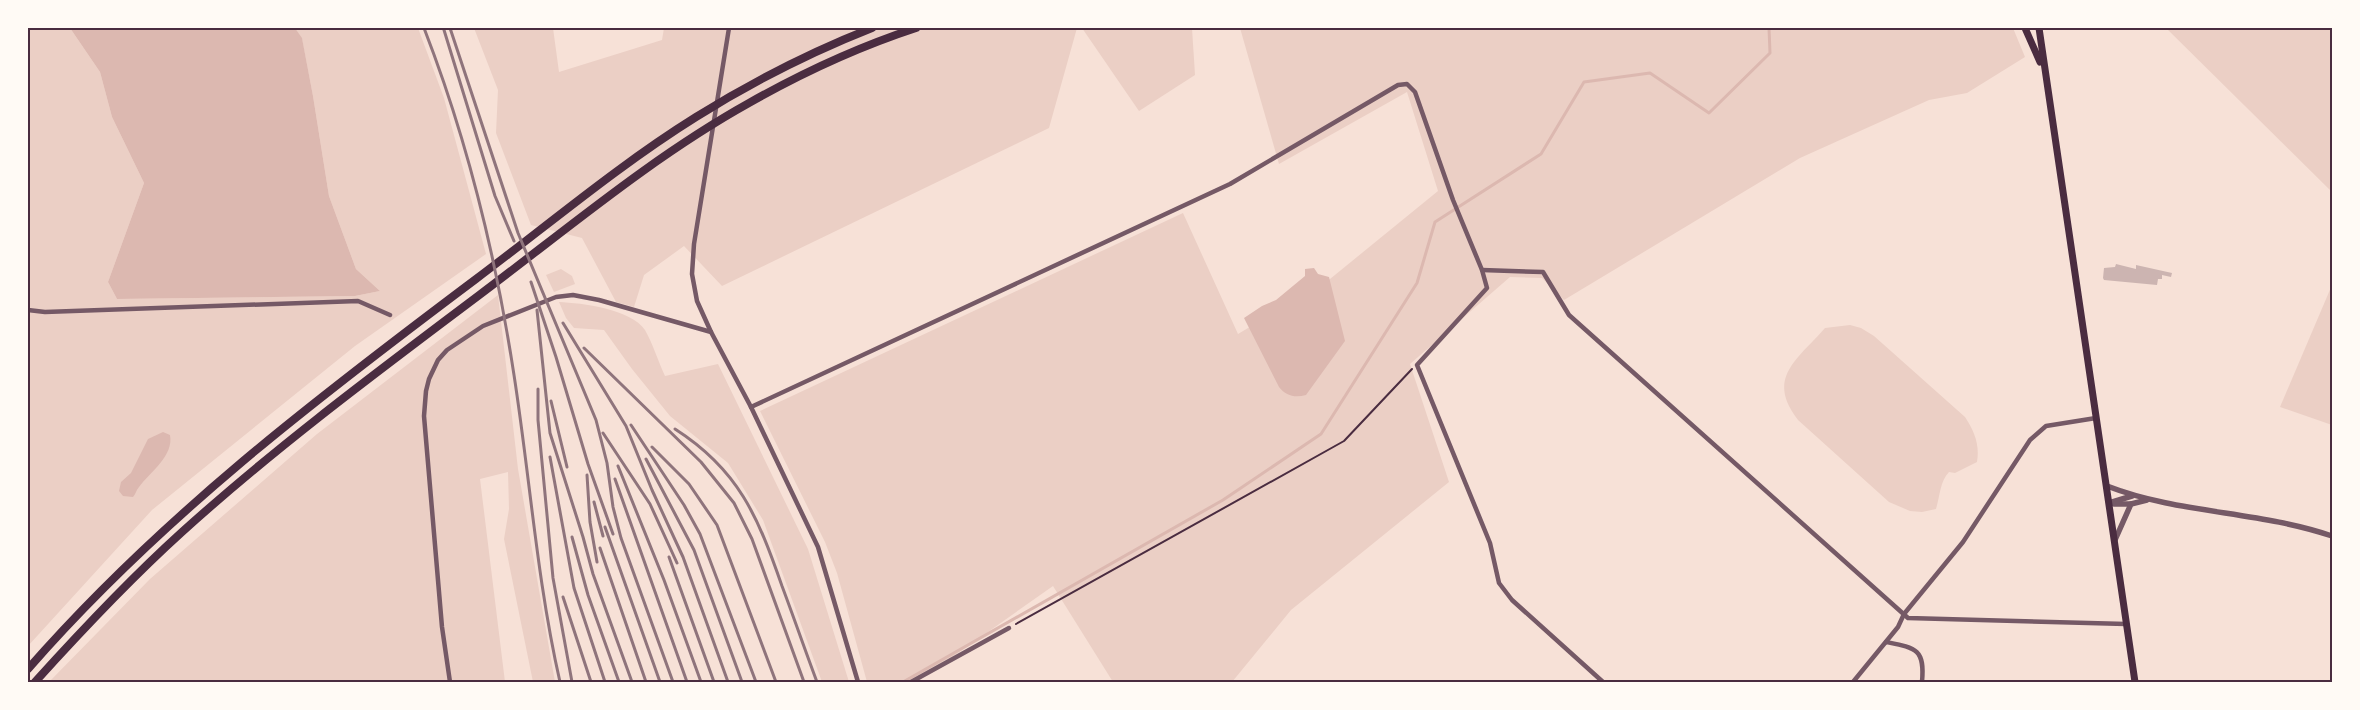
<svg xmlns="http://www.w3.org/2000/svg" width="2360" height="710" font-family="'Space Grotesk',sans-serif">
<rect width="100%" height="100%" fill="#f7e1d7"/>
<g fill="#ebcfc5">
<polygon points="28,28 70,28 100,72 112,117 144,183 108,282 117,299 355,296 380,291 356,269 329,196 313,96 302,39 295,28 418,28 444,98 486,254 355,346 152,510 28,646"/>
<polygon points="474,28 553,28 559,72 662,40 664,28 1077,28 1049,128 722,286 684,246 644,275 634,307 616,302 582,238 531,225 496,133 498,90"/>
<polygon points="1082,28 1192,28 1195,75 1139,111"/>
<polygon points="1240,28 2013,28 2025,57 1967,93 1929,100 1800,158 1564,300 1542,278 1510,277 1410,364 1449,482 1291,610 1232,682 1113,682 1053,586 917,682 867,682 837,573 825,542 760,411 1183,213 1238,334 1330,279 1438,191 1407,92 1279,164"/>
<polygon points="2166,28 2332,28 2332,192"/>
<polygon points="561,269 572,276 575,284 554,292 546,275"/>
<polygon points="2332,285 2332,425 2280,407"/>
<polygon points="498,295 518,469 555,682 533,682 504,539 509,509 508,472 480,479 505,682 49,682 150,579 317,434"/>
<path d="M559 302C582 303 631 309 645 330 653 344 658 361 665 376L718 364 808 549 849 682H822L763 520 728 463 670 416 632 369 604 330 574 328 566 318Z"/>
<path d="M1850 325 1861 328 1874 336 1965 417C1974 431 1980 444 1977 462L1955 473 1949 472C1940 481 1940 496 1936 509L1922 512 1910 511 1889 502 1798 420C1765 378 1798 359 1825 328Z"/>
</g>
<g fill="#dcb8b0">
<polygon points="70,28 295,28 302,38 313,96 329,196 356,269 380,291 355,296 117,299 108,282 144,183 112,117 100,72"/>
<path d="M1314 268 1318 274 1329 277 1345 341 1306 395C1295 398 1286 396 1279 387L1244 318 1262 306 1276 300 1305 276V269Z"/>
<path d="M163 432 170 435C174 456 150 472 139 487 136 490 136 494 133 497L123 496 119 491 121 482 131 473 148 439Z"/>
</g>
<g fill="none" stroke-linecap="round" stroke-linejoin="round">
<polyline stroke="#dcb8b0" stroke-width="3" points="903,682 1223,500 1321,434 1417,283 1435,222 1541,154 1584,82 1650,73 1709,113 1770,53 1769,28"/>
</g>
<polygon fill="#ccb4b1" points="2116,264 2136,269 2136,265 2172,273 2171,277 2162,275 2162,279 2158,279 2157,285 2104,280 2103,278 2104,268 2115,267"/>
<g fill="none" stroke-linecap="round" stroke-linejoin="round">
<polyline stroke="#4a2c40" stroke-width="2" points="1016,624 1344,441 1412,369"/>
<g stroke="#755966" stroke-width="4.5">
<polyline points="729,28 694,244 692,274 697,301 711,332 751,407 818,547 858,682"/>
<polyline points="1482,270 1543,272 1569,315 1908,618 2126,624"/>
<polyline points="28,310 45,312 358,301 390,315"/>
<polyline points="751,407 1230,184 1398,85 1407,84 1415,92 1453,200 1482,270 1487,288 1417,365 1490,543 1499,583 1512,600 1603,682"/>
<path d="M1886 642C1916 648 1925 649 1922 682"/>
<polyline points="450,682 442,627 424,416 426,391 429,379 438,360 447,350 483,326 556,297 573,295 599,300 711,332"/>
<polyline points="911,682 1009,628"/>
<polyline points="1853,682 1898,627 1904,614 1963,542 2030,440 2046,426 2096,418"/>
</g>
<g stroke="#755966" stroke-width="5.5">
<path d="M2107 486C2179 514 2259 511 2332 536"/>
<polyline points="2109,503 2132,496"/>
<polyline points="2114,504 2131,504"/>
<polyline points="2115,540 2131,504 2147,500"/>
</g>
<g stroke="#4a2c40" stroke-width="7">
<polyline points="2025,28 2040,62"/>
<polyline points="2039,28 2135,682"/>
</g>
<g stroke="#4a2c40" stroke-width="8">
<path d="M28 669C160 518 316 399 476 279 548 225 619 165 696 117 752 82 811 52 872 28"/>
<path d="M35 682C82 630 130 579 182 532 276 447 377 372 478 296 566 230 652 157 749 103 802 73 858 47 916 28"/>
</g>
<g stroke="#8f747c" stroke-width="3">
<path d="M424 28C467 139 496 257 514 375 530 478 537 581 560 682"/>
<polyline points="450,28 518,233 596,420 607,463 613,507 621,538 673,682"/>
<polyline points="444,30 495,196 514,241"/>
<polyline points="531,282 556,357 588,464 613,534"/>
<polyline points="537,310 550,433 583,537 593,574 632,682"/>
<polyline points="563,323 626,426 652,490 683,557 728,682"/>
<polyline points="584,348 701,462 734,503 752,539 804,682"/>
<polyline points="538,389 538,420 553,578 572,682"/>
<polyline points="551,401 567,467"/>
<polyline points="631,425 684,505 700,534 756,682"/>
<path d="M675 429C739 470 758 517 782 586 794 618 805 650 817 682"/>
<polyline points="603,433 650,504 677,563"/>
<polyline points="652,447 689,484 717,525 776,682"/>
<polyline points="550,457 574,588 605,682"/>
<polyline points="646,459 694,550 742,682"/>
<polyline points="618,466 664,580 701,682"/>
<polyline points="587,475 590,522 597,562"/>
<polyline points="615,479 687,682"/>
<polyline points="594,502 603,536"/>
<polyline points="605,527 660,682"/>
<polyline points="572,537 588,595 619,682"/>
<polyline points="600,548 646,682"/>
<polyline points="669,557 714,682"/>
<polyline points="563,597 591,682"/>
</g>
</g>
<rect width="2360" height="710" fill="none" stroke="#fffaf5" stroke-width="58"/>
<rect x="29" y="29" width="2302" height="652" fill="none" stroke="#4a2c40" stroke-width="2"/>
</svg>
